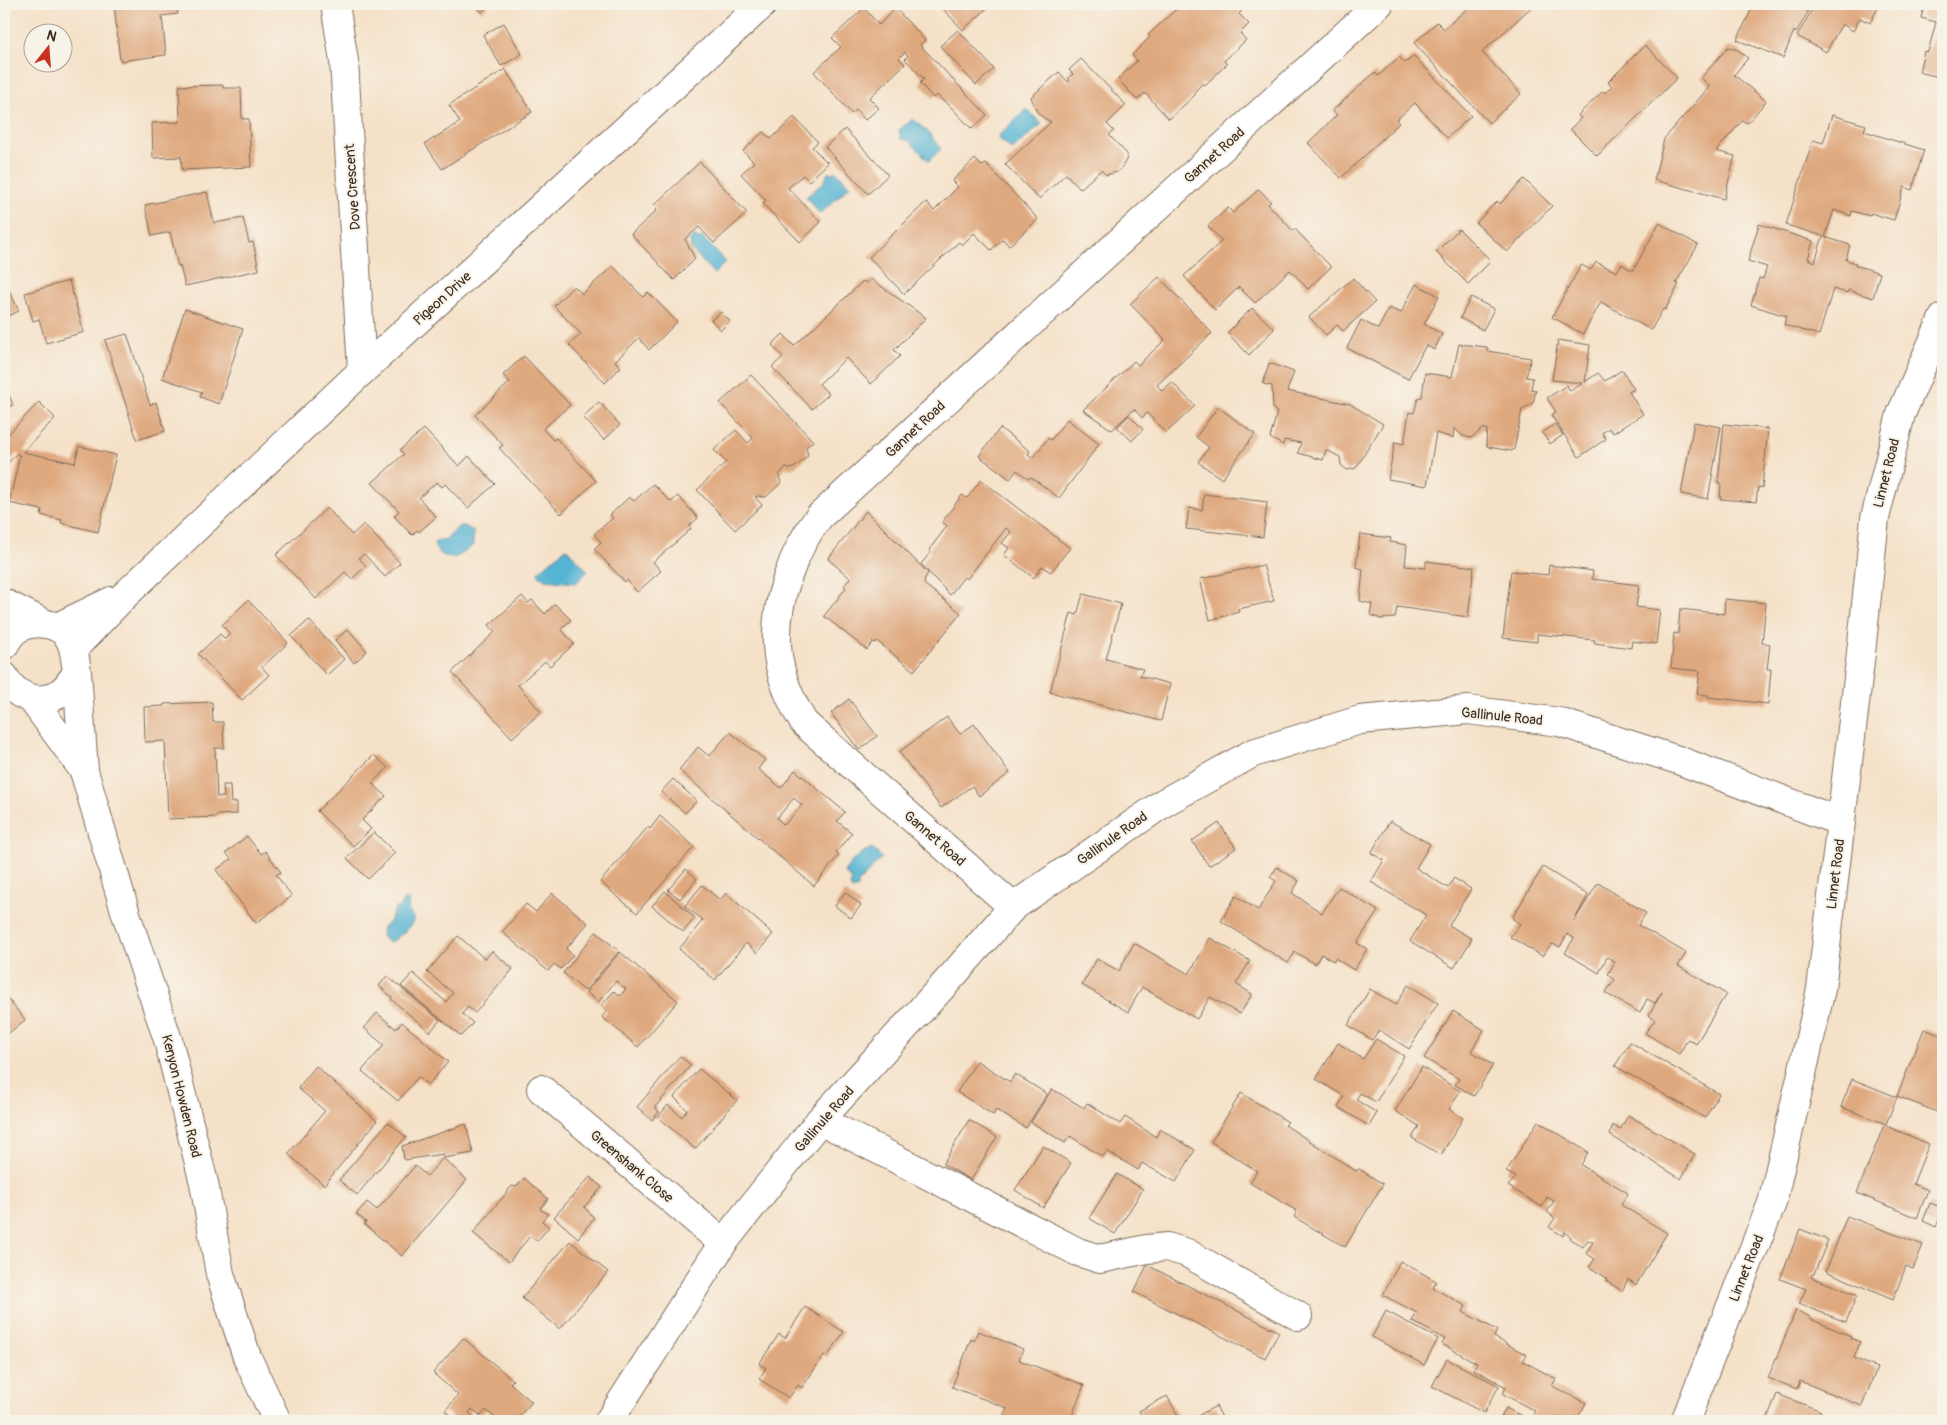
<svg xmlns="http://www.w3.org/2000/svg" width="1947" height="1425" font-family="Pangolin,sans-serif">
<rect width="100%" height="100%" fill="#f7f3e8"/>
<filter id="ink" filterUnits="userSpaceOnUse"><feTurbulence type="fractalNoise" baseFrequency=".02" numOctaves="2"/><feDisplacementMap in="SourceGraphic" scale="10" xChannelSelector="R" yChannelSelector="G"/><feConvolveMatrix kernelMatrix="1 2 1 2 8 2 1 2 1" color-interpolation-filters="sRGB"/></filter>
<filter id="wash" filterUnits="userSpaceOnUse"><feTurbulence type="fractalNoise" baseFrequency=".0096" numOctaves="4" result="noise"/><feDisplacementMap in="SourceGraphic" scale="20" xChannelSelector="R" yChannelSelector="G"/><feGaussianBlur stdDeviation="1.12" result="paint"/><feColorMatrix in="noise" values="0 0 0 0 0 0 0 0 0 0 0 0 0 0 0 0 0 1.4 0 .05"/><feComposite in="paint" operator="in"/></filter>
<g filter="url(#wash)">
<rect width="100%" height="100%" fill="#f5e1c8"/>
<g fill="#54b4d3" stroke="#486f78">
<polygon points="1027,109 1042,124 1012,150 997,137"/>
<polygon points="913,119 928,132 941,149 929,161 908,140 901,139 899,130"/>
<polygon points="837,172 850,186 820,214 806,197 824,182 828,173"/>
<polygon points="693,236 699,239 702,237 726,262 714,274 691,249 690,240"/>
<path d="M459 526H465L473 531V545C464 553 452 564 440 553 436 550 435 548 434 543L438 540 445 541Z"/>
<polygon points="566,548 588,571 576,583 545,580 537,573"/>
<path d="M872 848 882 858C873 866 867 875 858 883V888L852 890 850 886 852 880 844 872C851 861 859 853 872 848Z"/>
<path d="M403 900H409L408 909 414 920C410 927 395 942 388 943L382 936 383 927 389 922 395 909 400 907Z"/>
</g>
<g id="blocks">
<g fill="#dfa97f" fill-rule="evenodd">
<polygon points="114,4 177,4 178,14 162,16 166,55 120,61"/>
<polygon points="473,4 490,4 482,12"/>
<polygon points="938,4 992,4 963,30"/>
<polygon points="1182,4 1240,4 1244,8 1239,14 1249,24 1240,33 1246,40 1224,61 1227,64 1205,85 1203,83 1194,92 1196,94 1169,119 1145,93 1137,100 1118,79 1137,61 1132,55 1150,37 1148,35"/>
<polygon points="1466,4 1535,4 1482,52 1521,94 1489,123 1414,43 1437,22 1444,29 1469,7"/>
<polygon points="1745,4 1812,4 1796,33 1794,31 1783,58 1737,40 1752,8"/>
<polygon points="1815,4 1880,4 1870,23 1860,18 1853,31 1842,24 1826,52 1797,36"/>
<polygon points="1925,4 1943,4 1943,78 1919,72 1924,51 1928,52 1936,22 1921,18"/>
<polygon points="864,8 879,25 895,8 925,40 920,45 987,115 972,129 945,101 944,102 937,95 933,98 920,83 924,79 905,59 908,56 905,52 899,58 905,64 869,98 879,108 865,120 856,110 852,114 814,72 841,47 832,38"/>
<polygon points="504,23 522,54 501,66 483,35"/>
<polygon points="958,30 994,69 976,85 940,46"/>
<polygon points="1645,45 1677,78 1597,156 1570,129 1581,118 1578,115 1603,91 1605,93 1612,86 1608,82"/>
<polygon points="1728,47 1738,50 1748,58 1734,75 1766,101 1748,123 1742,121 1716,151 1735,156 1724,199 1654,180 1664,139 1710,86 1701,78"/>
<polygon points="1414,56 1471,116 1447,138 1415,103 1396,120 1399,123 1341,178 1308,143 1337,115 1332,111 1375,72 1378,76 1399,57 1405,63"/>
<polygon points="1081,59 1126,105 1107,124 1114,131 1109,135 1127,154 1127,158 1121,169 1117,172 1106,175 1101,170 1080,189 1066,174 1039,199 1005,164 1051,122 1044,118 1037,112 1031,97 1059,72 1068,82 1070,80 1068,78 1073,74 1069,70"/>
<polygon points="505,69 532,112 442,169 425,144 460,122 449,105"/>
<polygon points="223,85 223,88 241,88 242,119 249,119 251,167 182,170 181,157 153,158 152,123 180,122 179,86"/>
<polygon points="1832,115 1866,125 1864,131 1924,150 1912,190 1904,187 1894,220 1871,213 1870,216 1852,211 1851,216 1834,210 1825,237 1850,245 1846,260 1856,263 1855,265 1880,273 1873,298 1848,290 1847,293 1833,289 1819,335 1784,325 1786,316 1751,305 1759,278 1763,279 1767,267 1748,261 1759,224 1813,241 1808,259 1815,262 1823,236 1786,225 1813,140 1823,143"/>
<polygon points="794,117 818,142 812,147 828,163 809,181 803,175 788,188 821,222 800,242 763,204 766,200 741,174 754,162 743,151 763,132 771,139"/>
<polygon points="845,129 888,175 868,194 825,147"/>
<polygon points="975,159 982,166 986,164 1038,219 1009,246 1003,239 991,250 974,233 962,245 959,242 904,294 869,257 926,202 934,211 958,187 952,181"/>
<polygon points="700,162 747,213 714,243 699,227 685,239 695,259 674,280 631,234 657,210 653,206"/>
<polygon points="1524,179 1552,206 1507,252 1476,223 1497,201 1500,204"/>
<polygon points="1259,189 1271,202 1268,204 1293,231 1295,229 1331,267 1308,289 1290,270 1255,303 1239,287 1215,310 1184,276 1222,241 1208,226 1228,208 1233,213"/>
<polygon points="207,192 214,223 243,218 249,243 253,242 259,270 185,286 180,266 178,266 170,232 152,236 145,205"/>
<polygon points="1659,223 1698,245 1676,283 1679,284 1665,310 1663,309 1651,330 1601,302 1583,334 1552,317 1581,265 1591,270 1596,262 1617,272 1621,264 1633,271"/>
<polygon points="1459,229 1491,261 1468,284 1436,252"/>
<polygon points="613,266 643,297 648,292 677,322 649,350 639,338 615,361 621,367 605,383 569,345 581,334 554,306 574,286 582,294"/>
<polygon points="1159,277 1212,333 1157,385 1162,391 1172,382 1195,406 1166,433 1147,413 1142,418 1134,409 1112,430 1083,410 1134,361 1138,365 1165,340 1130,304"/>
<polygon points="1353,278 1375,302 1343,331 1337,325 1326,335 1309,317"/>
<polygon points="871,279 926,318 894,350 900,356 871,384 846,358 819,384 829,394 812,409 772,367 783,357 772,345 783,334 794,346 863,281 866,283"/>
<polygon points="69,281 84,332 46,343 39,319 33,321 25,293"/>
<polygon points="1416,284 1439,296 1424,324 1442,334 1434,350 1426,345 1408,379 1347,348 1361,320 1378,329 1389,308 1401,313"/>
<polygon points="8,288 19,311 4,318 4,290"/>
<polygon points="1471,297 1494,309 1483,330 1460,318"/>
<polygon points="1252,308 1274,329 1249,355 1227,333"/>
<polygon points="185,309 243,329 219,404 200,397 202,392 162,378"/>
<polygon points="721,312 730,321 721,330 711,320"/>
<polygon points="127,334 150,405 156,402 165,431 137,440 105,340"/>
<polygon points="1558,340 1590,345 1585,382 1598,373 1605,381 1622,370 1634,389 1629,392 1643,414 1613,433 1609,428 1602,433 1606,439 1579,457 1551,415 1556,412 1547,398 1567,385 1570,391 1583,383 1552,380"/>
<polygon points="1459,344 1487,347 1487,351 1531,358 1526,377 1533,378 1531,389 1536,390 1533,403 1522,410 1514,449 1512,451 1488,447 1486,444 1487,429 1483,429 1471,438 1463,436 1454,428 1453,438 1436,433 1427,486 1388,479 1395,442 1404,444 1409,412 1414,413 1418,398 1422,397 1425,373 1452,377"/>
<polygon points="524,356 570,405 543,429 553,440 556,438 596,481 561,514 499,448 503,445 475,415 510,382 503,375"/>
<polygon points="1269,363 1294,372 1287,391 1350,404 1383,424 1356,468 1347,470 1341,465 1340,457 1326,450 1323,460 1298,453 1301,443 1284,440 1283,445 1270,438 1277,412 1273,409 1272,386 1263,384"/>
<polygon points="751,375 813,441 806,447 808,456 794,468 788,469 786,467 779,475 781,483 766,497 757,496 755,497 762,505 735,530 697,490 726,462 714,450 736,430 748,443 753,438 720,403"/>
<polygon points="4,383 13,405 4,409"/>
<polygon points="39,402 55,418 23,452 75,463 79,446 116,455 98,532 61,523 62,520 41,515 42,510 9,503 20,455 19,456 17,453 4,467 4,439"/>
<polygon points="599,402 620,425 604,440 583,417"/>
<polygon points="1218,407 1255,434 1222,479 1198,462 1209,447 1196,437"/>
<polygon points="1129,415 1143,429 1132,441 1117,427"/>
<polygon points="1067,419 1099,444 1059,498 1031,477 1029,479 1017,470 1010,479 979,456 1000,428 1030,451 1028,454 1033,458 1048,438 1051,440"/>
<polygon points="1694,422 1721,427 1708,499 1681,494"/>
<polygon points="1555,424 1563,435 1550,444 1542,433"/>
<polygon points="1724,424 1768,429 1762,488 1758,487 1756,502 1720,499 1721,483 1718,483"/>
<polygon points="424,429 459,466 469,456 495,484 468,508 445,484 442,487 437,482 419,498 436,517 419,532 417,530 412,535 394,516 399,511 372,483 404,454 400,450"/>
<polygon points="981,480 1070,548 1051,572 1042,566 1034,578 1004,555 1009,548 1002,543 1011,532 1006,528 967,579 964,577 950,595 921,564 931,552 929,550 947,526 942,522 962,495 967,498"/>
<polygon points="653,484 671,502 678,496 698,518 689,526 691,529 653,562 661,571 637,592 627,580 625,582 594,549 601,542 594,534 613,518 610,515 629,497 634,501"/>
<polygon points="1204,494 1267,502 1263,537 1186,529 1189,508 1202,510"/>
<polygon points="327,508 352,535 364,524 400,563 385,577 364,554 359,558 366,566 352,579 345,572 316,599 276,555"/>
<polygon points="866,511 928,573 924,580 925,582 924,584 961,613 914,671 877,641 876,643 873,642 867,650 824,616 846,588 844,586 850,578 828,559"/>
<polygon points="1360,534 1391,538 1390,542 1407,545 1405,566 1426,568 1426,561 1474,567 1468,617 1397,607 1395,618 1381,619 1370,615 1372,604 1360,601 1363,569 1356,567"/>
<polygon points="1263,565 1274,601 1238,609 1239,612 1210,620 1200,579"/>
<polygon points="1549,565 1593,571 1592,579 1639,585 1636,607 1660,610 1656,644 1632,641 1631,648 1594,643 1595,640 1537,634 1537,642 1503,638 1511,571 1548,575"/>
<polygon points="1083,594 1121,604 1106,659 1143,669 1140,676 1170,684 1161,721 1050,692 1071,613 1077,615"/>
<polygon points="522,596 528,603 532,600 545,614 555,604 571,620 561,629 574,644 550,666 545,661 518,685 541,712 512,738 452,672 495,632 489,625"/>
<polygon points="1725,599 1766,603 1762,643 1770,644 1767,669 1771,669 1768,704 1708,697 1708,695 1697,694 1700,671 1671,668 1674,633 1678,634 1680,609 1724,614"/>
<polygon points="248,600 288,643 262,667 269,675 242,700 198,654 220,634 225,639 230,634 222,625"/>
<polygon points="309,620 344,659 327,675 291,636"/>
<polygon points="348,629 367,651 354,663 335,640"/>
<polygon points="849,699 877,736 859,750 831,713"/>
<polygon points="212,702 213,722 223,722 224,748 215,748 217,797 224,797 223,785 230,785 231,803 237,802 237,814 217,815 217,817 168,819 165,741 145,742 144,707 164,706 164,704"/>
<polygon points="947,717 960,734 974,724 1010,773 979,796 972,786 941,808 899,752"/>
<path d="M730 732 765 760 758 769 781 788 795 770 845 812 837 821 852 833 836 852 839 855 814 886 679 770 698 747 709 756ZM794 798 802 805 784 825 777 818Z"/>
<polygon points="374,755 388,768 372,783 386,796 362,820 371,829 353,846 317,811"/>
<polygon points="673,779 697,801 685,813 661,792"/>
<polygon points="660,816 694,847 637,913 600,882 648,827 650,829"/>
<polygon points="1390,821 1430,844 1416,868 1448,888 1454,878 1471,889 1449,925 1472,939 1454,968 1410,941 1426,915 1371,882 1384,860 1371,853"/>
<polygon points="1219,823 1236,848 1209,866 1192,841"/>
<polygon points="374,832 395,853 368,879 347,858"/>
<polygon points="247,836 261,854 265,851 281,872 276,875 292,896 256,923 216,870 231,859 226,853"/>
<polygon points="1277,867 1299,881 1292,893 1322,913 1339,887 1378,911 1357,943 1367,949 1354,970 1335,958 1333,961 1321,954 1315,964 1295,952 1288,963 1221,921 1236,896 1258,910 1276,881 1270,877"/>
<polygon points="1543,867 1588,895 1574,921 1598,883 1646,913 1638,925 1686,953 1678,966 1726,994 1696,1044 1688,1039 1679,1054 1645,1033 1655,1020 1649,1015 1662,992 1655,1003 1647,999 1640,1013 1605,993 1615,980 1608,974 1615,962 1607,957 1599,973 1565,953 1574,938 1567,934 1560,947 1552,944 1542,956 1510,937 1520,924 1512,918"/>
<polygon points="686,869 697,879 680,899 668,890"/>
<polygon points="702,885 720,900 726,893 773,934 757,953 746,943 715,980 679,949 703,920 685,906"/>
<polygon points="665,891 695,918 683,932 652,906"/>
<polygon points="845,892 861,905 851,918 835,906"/>
<polygon points="552,893 588,923 566,949 573,955 561,969 554,964 548,971 502,932 526,904 536,912"/>
<polygon points="596,932 619,951 585,991 563,973"/>
<polygon points="458,936 485,959 492,951 513,969 475,1013 468,1007 462,1014 473,1023 461,1036 401,986 413,973 446,1002 453,993 427,972"/>
<polygon points="1210,938 1250,961 1236,984 1252,994 1240,1014 1210,997 1197,1019 1142,987 1128,1012 1082,985 1097,959 1119,971 1134,943 1189,974"/>
<polygon points="620,952 678,1001 638,1047 602,1017 607,1011 601,1006 614,991 620,996 626,989 616,981 598,1002 586,992"/>
<polygon points="387,976 440,1020 430,1032 391,999 392,997 379,986"/>
<polygon points="1408,985 1438,1003 1409,1049 1379,1030 1372,1040 1348,1025 1370,989 1396,1005"/>
<polygon points="4,994 25,1020 4,1037"/>
<polygon points="1453,1011 1484,1030 1471,1051 1493,1065 1474,1096 1455,1085 1459,1079 1424,1058"/>
<polygon points="377,1013 396,1029 402,1022 448,1062 428,1085 418,1077 398,1101 362,1071 384,1045 364,1028"/>
<polygon points="1924,1029 1943,1036 1942,1114 1897,1096"/>
<polygon points="1376,1039 1404,1056 1376,1102 1360,1093 1356,1100 1377,1113 1369,1126 1338,1107 1344,1096 1316,1079 1338,1043 1363,1059"/>
<polygon points="1630,1042 1719,1094 1705,1118 1615,1066"/>
<polygon points="680,1056 691,1065 655,1107 659,1112 652,1120 637,1107"/>
<polygon points="977,1061 1010,1082 1015,1074 1047,1094 1026,1128 996,1110 993,1115 957,1092"/>
<polygon points="316,1066 377,1121 324,1185 288,1154 325,1111 298,1088"/>
<polygon points="1422,1067 1460,1091 1449,1109 1463,1118 1441,1155 1412,1138 1419,1126 1395,1111"/>
<polygon points="699,1069 737,1100 695,1149 658,1117 668,1105 682,1117 687,1110 674,1097"/>
<polygon points="1852,1079 1897,1097 1886,1124 1841,1107"/>
<polygon points="1052,1089 1084,1108 1087,1103 1120,1124 1125,1117 1156,1137 1160,1129 1195,1150 1176,1182 1142,1163 1138,1170 1107,1151 1103,1157 1070,1136 1065,1143 1031,1122"/>
<polygon points="1241,1093 1288,1122 1285,1125 1356,1171 1359,1169 1383,1184 1345,1247 1294,1217 1297,1211 1250,1183 1257,1171 1211,1142"/>
<polygon points="1628,1115 1695,1154 1681,1179 1610,1135 1613,1125 1620,1130"/>
<polygon points="969,1120 997,1137 971,1180 943,1164"/>
<polygon points="1538,1121 1588,1152 1581,1165 1628,1193 1621,1205 1667,1233 1636,1285 1628,1279 1622,1291 1606,1281 1607,1278 1589,1267 1595,1259 1586,1253 1593,1242 1588,1240 1583,1247 1570,1239 1571,1237 1565,1232 1563,1236 1549,1227 1555,1218 1547,1212 1554,1201 1547,1197 1542,1207 1508,1186 1516,1177 1506,1172"/>
<polygon points="388,1122 406,1137 357,1195 339,1180"/>
<polygon points="466,1124 473,1153 444,1158 443,1154 404,1160 402,1146"/>
<polygon points="1884,1125 1929,1144 1913,1184 1928,1190 1917,1218 1857,1193"/>
<polygon points="1043,1146 1071,1163 1043,1208 1015,1190"/>
<polygon points="443,1158 467,1180 402,1256 364,1224 366,1222 356,1214 367,1202 377,1210 415,1166 427,1176"/>
<polygon points="1117,1174 1143,1189 1115,1234 1089,1218"/>
<polygon points="590,1177 602,1187 584,1207 594,1218 578,1238 554,1217"/>
<polygon points="524,1178 548,1199 540,1209 548,1214 542,1221 549,1227 537,1241 530,1236 509,1262 473,1233 512,1186 516,1187"/>
<polygon points="1930,1203 1943,1208 1936,1227 1923,1221"/>
<polygon points="1847,1216 1923,1245 1913,1269 1906,1266 1893,1300 1826,1271"/>
<polygon points="1800,1229 1828,1240 1814,1274 1812,1274 1811,1277 1857,1295 1846,1322 1799,1304 1806,1289 1780,1279"/>
<polygon points="570,1241 608,1272 560,1329 522,1298"/>
<polygon points="1400,1261 1436,1281 1433,1288 1466,1306 1463,1312 1497,1330 1494,1337 1527,1355 1523,1361 1556,1379 1552,1386 1586,1403 1576,1421 1540,1421 1532,1417 1535,1411 1503,1394 1506,1387 1474,1370 1477,1363 1442,1344 1445,1339 1412,1321 1417,1313 1383,1295"/>
<polygon points="1147,1265 1279,1332 1265,1358 1134,1292"/>
<polygon points="805,1307 844,1332 827,1357 824,1355 802,1388 798,1385 789,1398 759,1379 766,1368 759,1364 779,1334 785,1338"/>
<polygon points="1796,1310 1810,1317 1810,1319 1851,1336 1850,1338 1860,1342 1854,1358 1877,1368 1862,1406 1800,1381 1797,1389 1768,1378"/>
<polygon points="1386,1311 1438,1339 1424,1365 1372,1337"/>
<polygon points="978,1331 1023,1349 1019,1360 1084,1385 1070,1421 1002,1421 1007,1408 952,1387 971,1339 974,1341"/>
<polygon points="463,1338 513,1380 510,1383 532,1402 515,1421 499,1421 486,1410 481,1416 472,1409 469,1413 479,1421 457,1421 445,1411 458,1395 433,1373"/>
<polygon points="1447,1359 1499,1386 1484,1413 1432,1386"/>
<polygon points="1777,1394 1821,1411 1817,1421 1766,1421"/>
<polygon points="1167,1396 1181,1421 1145,1421 1139,1411"/>
<polygon points="1216,1406 1224,1421 1188,1421"/>
<polygon points="1506,1408 1531,1421 1499,1421"/>
</g>
</g>
</g>
<g filter="url(#ink)">
<use href="#blocks" fill-opacity="0" stroke="#7c6a5a" stroke-width="1"/>
<g fill="none" stroke-linecap="round" stroke-linejoin="round">
<defs>
<g id="minor">
<polyline points="335,4 344,61 362,371"/>
<polyline points="57,627 111,601"/>
<polyline points="74,648 124,596 362,371 763,4"/>
<path d="M1013 907 804 723C790 700 778 671 777 644 775 602 793 550 819 517L1379 4"/>
<polyline points="541,1089 723,1243"/>
<polyline points="820,1120 1078,1252 1100,1259 1147,1249 1167,1247 1187,1253 1298,1316"/>
<polyline points="609,1421 723,1243 820,1120 954,974 1013,907 1165,802 1253,753 1360,720 1468,710 1559,722 1678,760 1841,822"/>
<polyline points="1685,1421 1772,1203 1806,1056 1821,989 1861,653 1875,518 1901,414 1943,318"/>
</g>
<g id="tertiary">
<polyline points="4,603 46,624"/>
<path d="M4 646C8 638 12 632 19 628 34 620 59 622 69 638 75 648 75 660 77 672 72 680 66 690 56 695 36 706 14 695 4 676"/>
<polyline points="77,672 84,771 126,914 168,1040 204,1183 220,1274 247,1357 277,1421"/>
<polyline points="31,698 84,771"/>
</g>
</defs>
<use href="#minor" stroke="#7c6a5a" stroke-width="30"/>
<use href="#tertiary" stroke="#7c6a5a" stroke-width="30"/>
<use href="#minor" stroke="#fff" stroke-width="28"/>
<use href="#tertiary" stroke="#fff" stroke-width="28"/>
</g>
</g>
<g text-anchor="middle" stroke-width="4" stroke-linejoin="round" paint-order="stroke">
<g font-size="14" fill="#3b2a1e" stroke="#f7f3e8">
<text transform="translate(1214 155) rotate(-42)" y="5">Gannet Road</text>
<text transform="translate(352 187) rotate(-94)" y="5">Dove Crescent</text>
<text transform="translate(442 298) rotate(-42)" y="5">Pigeon Drive</text>
<text transform="translate(915 429) rotate(-43)" y="5">Gannet Road</text>
<text transform="translate(1886 473) rotate(-76)" y="5">Linnet Road</text>
<text transform="translate(1502 716) rotate(6)" y="5">Gallinule Road</text>
<text transform="translate(935 838) rotate(41)" y="5">Gannet Road</text>
<text transform="translate(1112 838) rotate(-35)" y="5">Gallinule Road</text>
<text transform="translate(1835 874) rotate(-83)" y="5">Linnet Road</text>
<text transform="translate(182 1096) rotate(76)" y="5">Kenyon Howden Road</text>
<text transform="translate(824 1119) rotate(-49)" y="5">Gallinule Road</text>
<text transform="translate(632 1166) rotate(40)" y="5">Greenshank Close</text>
<text transform="translate(1746 1268) rotate(-68)" y="5">Linnet Road</text>
</g>
</g>
<rect width="1947" height="1425" fill="none" stroke="#f7f3e8" stroke-width="20"/>
<g transform="translate(48 48) rotate(17)"><circle r="24" fill="#f7f3e8" stroke="#aca397"/>
<path d="M0-4L9 19L0 12L-9 19Z" fill="#c8321e"/>
<text y="-8" font-size="14" font-weight="bold" text-anchor="middle" fill="#3b2a1e">N</text>
</g>
</svg>
